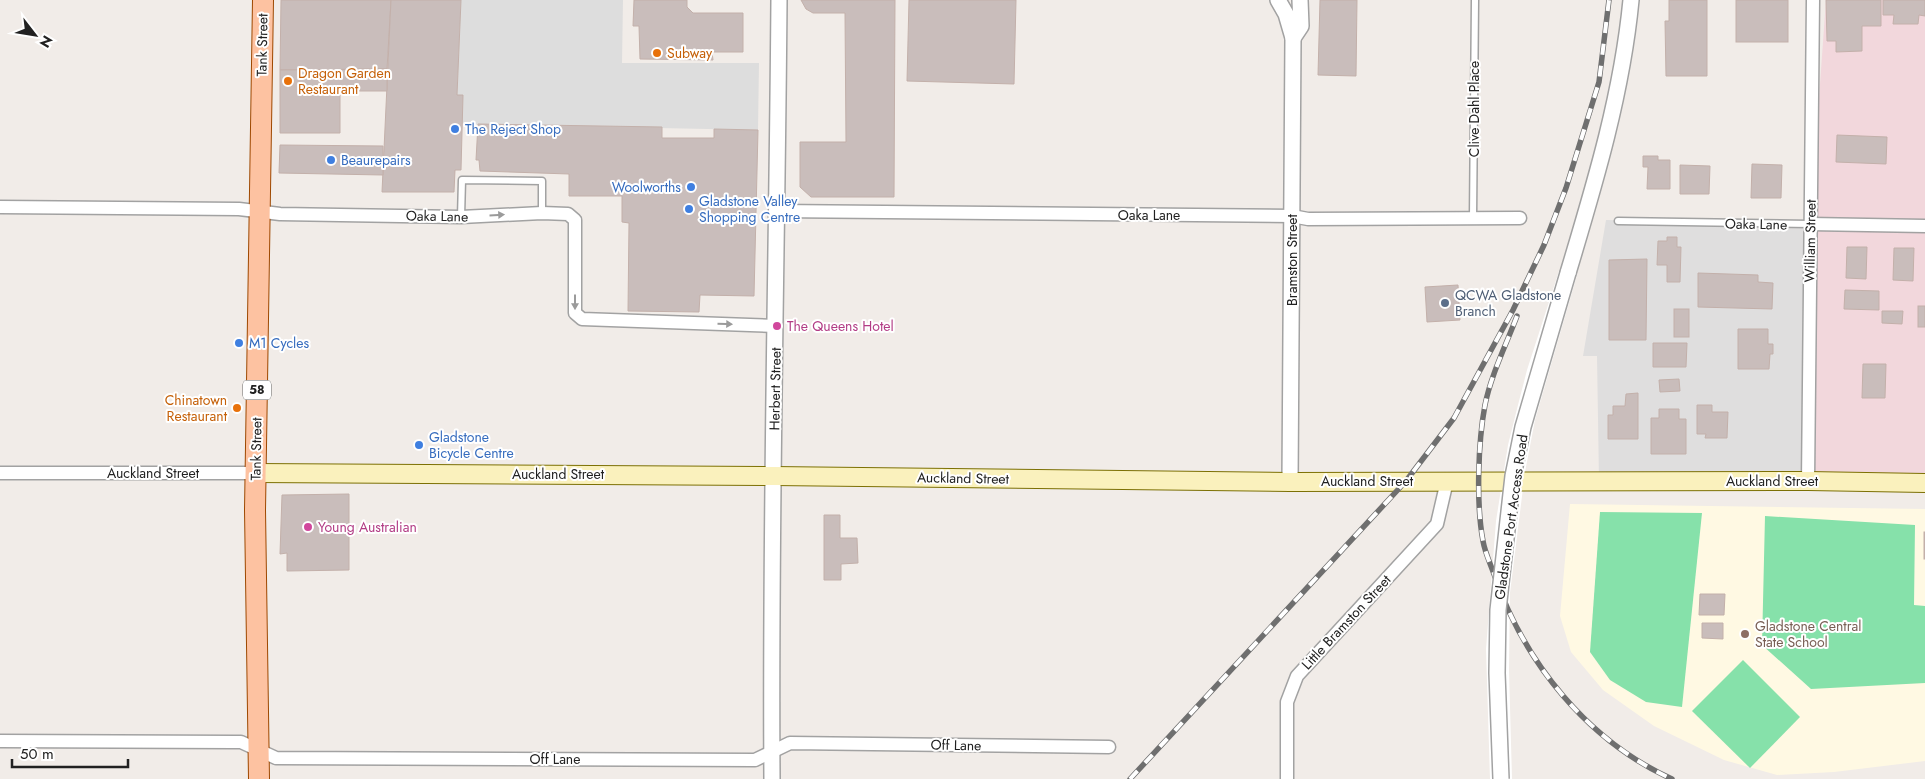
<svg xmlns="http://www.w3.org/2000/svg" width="1925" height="779" font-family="Jost,sans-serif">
<rect width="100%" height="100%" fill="#f1ece8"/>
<polygon fill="#dfdede" points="1606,220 1810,224 1808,481 1599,481 1597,356 1583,356"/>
<polygon fill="#f2d7dc" points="1826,0 1925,0 1925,483 1808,481 1810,224"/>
<polygon fill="#fff9e3" points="1570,504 1925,509 1925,761 1834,772 1777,775 1724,760 1654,726 1603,690 1571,652 1560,616"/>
<g fill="#86e1aa">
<polygon points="1600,512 1702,513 1682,707 1646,702 1610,680 1590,652"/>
<polygon points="1765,516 1915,525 1914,605 1925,606 1925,683 1811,689 1762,645"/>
<polygon points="1743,660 1800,717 1750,768 1692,711"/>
</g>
<polygon fill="#ddd" points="461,0 623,0 622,63 759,63 758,130 462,124 463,95 457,95"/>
<polygon fill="#fff" points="1559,271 1577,275 1535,420 1525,472 1510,593 1509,670 1512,779 1490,779 1486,649 1496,521 1508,445 1518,405 1527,370"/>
<g fill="#c9bdbb" stroke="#c3b0aa">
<polygon points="281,0 391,0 387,69 280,70"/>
<polygon points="391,0 461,0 457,95 463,95 461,170 455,170 454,192 382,192"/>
<polygon points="634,0 687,0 687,7 693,13 743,13 743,52 712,52 713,60 640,59 639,26 633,26"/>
<polygon points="801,0 895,0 894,197 811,197 800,187 800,142 846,142 845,13 813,13 806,9"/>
<polygon points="909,0 1016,0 1014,84 907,81"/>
<polygon points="1320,0 1357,0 1356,76 1318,75"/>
<polygon points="1669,0 1707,0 1707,76 1666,76 1665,21 1669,21"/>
<rect x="1736" y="0" width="52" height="42"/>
<polygon points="1826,0 1881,0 1881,26 1862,26 1862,51 1836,52 1836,41 1827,41"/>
<polygon points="1883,0 1925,0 1925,16 1919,15 1918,24 1893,24 1894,15 1883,15"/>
<polygon points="387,69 387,91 340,91 340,133 280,133 280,70"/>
<polygon points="478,124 662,127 662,138 714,138 714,129 758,130 754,296 700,295 699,312 628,311 629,223 622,222 622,196 569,196 569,174 480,171 479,160 476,160"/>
<polygon points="1837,135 1887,137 1886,164 1836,162"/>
<polygon points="280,145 383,146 383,175 279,173"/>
<polygon points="1643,156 1658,156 1658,160 1670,160 1670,189 1647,189 1648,167 1643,167"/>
<polygon points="1752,164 1782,165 1781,198 1751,198"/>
<polygon points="1680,165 1710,166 1709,194 1680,194"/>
<polygon points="1667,237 1677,237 1677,247 1681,247 1680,282 1667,282 1667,265 1657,265 1658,241 1667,241"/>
<polygon points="1847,247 1867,247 1866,279 1846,278"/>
<polygon points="1894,248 1914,248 1913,281 1893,280"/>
<polygon points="1647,259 1646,340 1609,340 1609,260"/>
<polygon points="1698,273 1758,275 1758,282 1773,283 1772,309 1698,307"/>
<polygon points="1458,285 1460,320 1427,322 1425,287"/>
<polygon points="1845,290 1879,291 1879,310 1844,309"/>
<rect x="1918" y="306" width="7" height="21"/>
<rect x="1674" y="309" width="15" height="28"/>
<polygon points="1882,311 1903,311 1902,324 1882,323"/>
<polygon points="1738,329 1768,329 1768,344 1773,344 1773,354 1770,354 1769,369 1738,369"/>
<polygon points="1653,343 1687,343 1686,367 1653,367"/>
<polygon points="1863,364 1886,364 1885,398 1862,398"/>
<polygon points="1679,379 1680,391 1660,392 1659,380"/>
<polygon points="1638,393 1638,439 1608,439 1608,415 1613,415 1613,406 1625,406 1626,394"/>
<polygon points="1697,405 1712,405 1712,412 1728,412 1727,438 1705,438 1706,434 1697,434"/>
<polygon points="1659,409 1679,409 1679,419 1686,419 1686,454 1651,454 1651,418 1659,418"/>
<polygon points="349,494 349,570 287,571 287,553 280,554 282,495"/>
<polygon points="824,515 840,515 840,538 857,538 858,563 841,564 841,580 824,580"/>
<rect x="1924" y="532" width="1" height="27"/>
<polygon points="1700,594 1725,594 1724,615 1699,615"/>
<polygon points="1702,623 1723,623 1723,639 1702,638"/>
</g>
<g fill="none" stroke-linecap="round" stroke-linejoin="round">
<defs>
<g id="service">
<polyline points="461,217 462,180 542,181 542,213"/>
<polyline points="1473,218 1475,0"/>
<polyline points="1618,221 1810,224"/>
</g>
<g id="minor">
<polyline points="0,207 239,209 280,214 461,217 542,213 568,214 575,220 575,313 582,319 776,326"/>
<polyline points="777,211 1292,216 1308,219 1520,218"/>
<polyline points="1810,224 1925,226"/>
<polyline points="0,473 255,473"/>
<polyline points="1808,481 1813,0"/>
<polyline points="0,741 234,742 241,742 276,758 755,760 790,743 1109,747"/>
<polyline points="1287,779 1287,702 1297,676 1437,524 1447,481"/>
</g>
<g id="tertiary">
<polyline points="1278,0 1286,14 1293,38 1290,482"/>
<polyline points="1293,38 1301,26 1300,0"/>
<path d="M1568 273C1595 183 1622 94 1631 0"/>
<path d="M772 779C770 519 777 260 779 0"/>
</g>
<polyline id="secondary" points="255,473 773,476 1290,482 1808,481 1925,483"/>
<polyline id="primary" points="259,779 255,510 263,0"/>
</defs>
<use href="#service" stroke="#a2a2a2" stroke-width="9"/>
<use href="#minor" stroke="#a2a2a2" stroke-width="15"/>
<use href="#tertiary" stroke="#a2a2a2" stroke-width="18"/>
<use href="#secondary" stroke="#7c7004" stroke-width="20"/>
<use href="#primary" stroke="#9e4800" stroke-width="22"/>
<use href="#service" stroke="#fff" stroke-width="6"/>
<use href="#minor" stroke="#fff" stroke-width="12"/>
<use href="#tertiary" stroke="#fff" stroke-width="15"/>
<use href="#secondary" stroke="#faf1bd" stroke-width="18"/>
<use href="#primary" stroke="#fdc2a1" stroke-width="20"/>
<defs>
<g id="rail">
<path d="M1517 316C1506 345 1491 375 1485 405 1478 442 1476 504 1483 541 1485 553 1491 565 1495 577 1525 663 1588 741 1672 779"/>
<polyline points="1130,779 1406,481 1454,418 1513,310 1544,245 1566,188 1599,82 1609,0"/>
</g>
</defs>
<use href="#rail" stroke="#6f6f6f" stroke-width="5.5"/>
<use href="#rail" stroke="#fff" stroke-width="4" stroke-dasharray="11" stroke-linecap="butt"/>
<defs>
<polyline id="tertiary-bridge" points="1501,779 1497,673 1498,610 1513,476 1523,427 1568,273"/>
</defs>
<use href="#tertiary-bridge" stroke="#a2a2a2" stroke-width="18" stroke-linecap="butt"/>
<use href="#tertiary-bridge" stroke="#fff" stroke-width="15"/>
</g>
<defs><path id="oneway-solid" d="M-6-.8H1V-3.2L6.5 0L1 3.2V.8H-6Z" transform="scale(1.25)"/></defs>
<g fill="#9b9b9b">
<use href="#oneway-solid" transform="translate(497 215) rotate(-3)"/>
<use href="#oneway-solid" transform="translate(575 302) rotate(90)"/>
<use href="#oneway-solid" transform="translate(725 324) rotate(2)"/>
</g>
<g fill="#e8710a" stroke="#fff" stroke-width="2">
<circle cx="657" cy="53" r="5"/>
<circle cx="288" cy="81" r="5"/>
<circle cx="237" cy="408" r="5"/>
</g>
<g fill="#3f7fe0" stroke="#fff" stroke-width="2">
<circle cx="455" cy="129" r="5"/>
<circle cx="331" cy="160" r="5"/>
<circle cx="691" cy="187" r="5"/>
<circle cx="689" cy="209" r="5"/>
<circle cx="239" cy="343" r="5"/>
<circle cx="419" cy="445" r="5"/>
</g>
<circle fill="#5c6f8a" stroke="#fff" stroke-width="2" cx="1445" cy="303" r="5"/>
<g fill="#d1479c" stroke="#fff" stroke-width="2">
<circle cx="777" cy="326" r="5"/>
<circle cx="308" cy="527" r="5"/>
</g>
<circle fill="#8d6e63" stroke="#fff" stroke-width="2" cx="1745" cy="634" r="5"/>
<g text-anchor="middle" stroke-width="4" stroke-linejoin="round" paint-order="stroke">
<rect fill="#fff" stroke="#646464" stroke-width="1" x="243" y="380.5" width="28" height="19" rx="4"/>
<g font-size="12" font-weight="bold" fill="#212121">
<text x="257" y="394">58</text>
</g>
<g font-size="14" fill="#212121" stroke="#fff">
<text transform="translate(262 45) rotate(-89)" y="5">Tank Street</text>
<text transform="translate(1474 109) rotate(-90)" y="5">Clive Dahl Place</text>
<text x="1149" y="220">Oaka Lane</text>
<text transform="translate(437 216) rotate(1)" y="5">Oaka Lane</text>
<text transform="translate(1756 224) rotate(1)" y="5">Oaka Lane</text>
<text transform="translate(1810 241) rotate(-89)" y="5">William Street</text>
<text transform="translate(1292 260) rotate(-90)" y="5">Bramston Street</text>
<text transform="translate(775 389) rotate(-89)" y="5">Herbert Street</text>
<text transform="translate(256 449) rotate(-89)" y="5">Tank Street</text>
<text x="153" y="478">Auckland Street</text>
<text x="558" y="479">Auckland Street</text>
<text transform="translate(963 478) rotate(1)" y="5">Auckland Street</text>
<text x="1367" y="486">Auckland Street</text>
<text x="1772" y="486">Auckland Street</text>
<text transform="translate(1511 517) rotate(-82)" y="5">Gladstone Port Access Road</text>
<text transform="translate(1346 622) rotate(-47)" y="5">Little Bramston Street</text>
<text transform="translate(956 745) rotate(1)" y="5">Off Lane</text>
<text x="555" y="764">Off Lane</text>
</g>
<g font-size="14" fill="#c56008" stroke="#fff" text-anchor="start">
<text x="667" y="58">Subway</text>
<text x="298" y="78">Dragon Garden<tspan x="298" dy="16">Restaurant</tspan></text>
<text x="227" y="405" text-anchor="end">Chinatown<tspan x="227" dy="16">Restaurant</tspan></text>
</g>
<g font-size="14" fill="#366cbe" stroke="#fff" text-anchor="start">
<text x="465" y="134">The Reject Shop</text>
<text x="341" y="165">Beaurepairs</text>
<text x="681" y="192" text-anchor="end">Woolworths</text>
<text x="699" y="206">Gladstone Valley<tspan x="699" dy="16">Shopping Centre</tspan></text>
<text x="249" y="348">M1 Cycles</text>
<text x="429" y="442">Gladstone<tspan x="429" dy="16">Bicycle Centre</tspan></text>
</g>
<g font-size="14" fill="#4e5e75" stroke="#fff" text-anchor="start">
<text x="1455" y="300">QCWA Gladstone<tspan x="1455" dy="16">Branch</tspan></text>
</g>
<g font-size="14" fill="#b23c85" stroke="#fff" text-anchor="start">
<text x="787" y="331">The Queens Hotel</text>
<text x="318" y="532">Young Australian</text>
</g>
<g font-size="14" fill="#785e54" stroke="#fff" text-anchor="start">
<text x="1755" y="631">Gladstone Central<tspan x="1755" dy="16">State School</tspan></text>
</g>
</g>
<g transform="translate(35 35) rotate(121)" stroke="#ffffff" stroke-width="4" paint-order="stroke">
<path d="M0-4L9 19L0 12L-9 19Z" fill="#212121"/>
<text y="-8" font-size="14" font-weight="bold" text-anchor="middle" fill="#212121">N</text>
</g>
<path d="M12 759v8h116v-8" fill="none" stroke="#212121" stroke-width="2.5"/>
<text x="20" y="759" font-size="15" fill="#212121" stroke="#ffffff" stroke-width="4" paint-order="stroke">50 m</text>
</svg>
